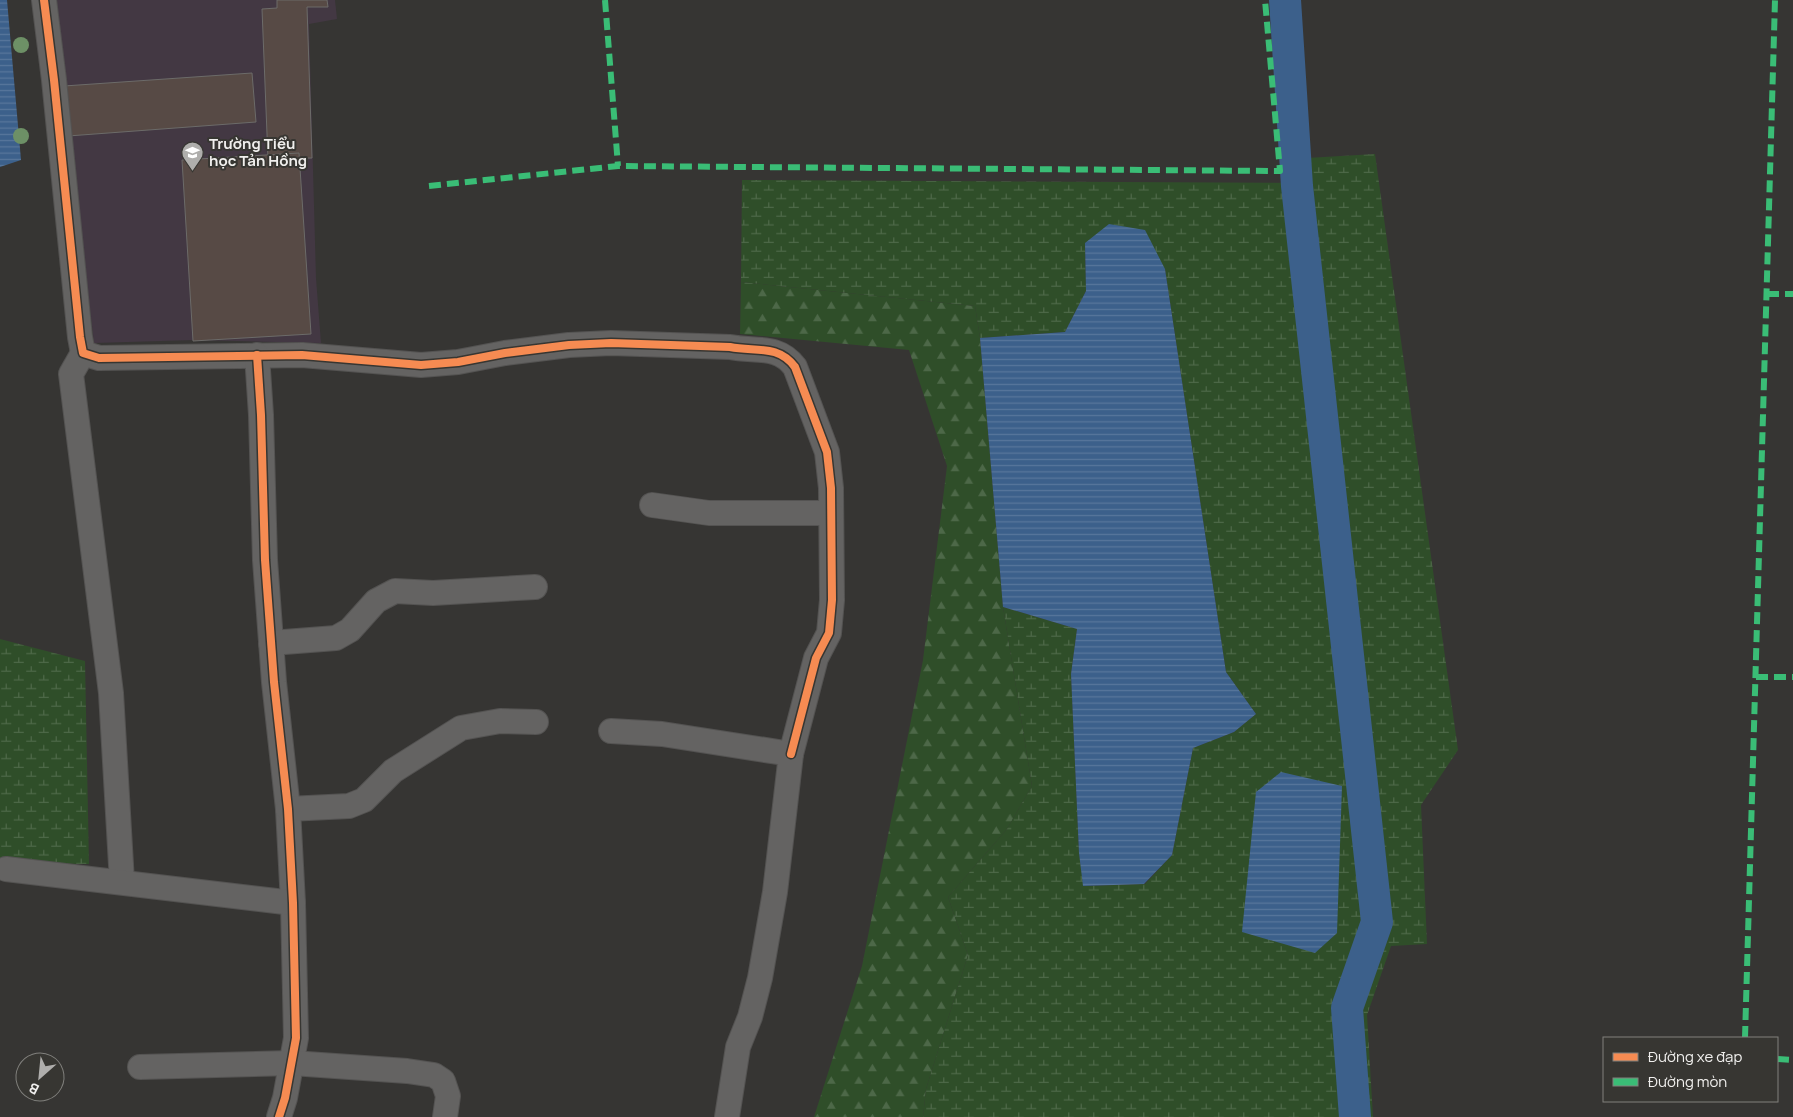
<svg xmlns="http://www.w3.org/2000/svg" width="1793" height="1117" font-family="Manrope,sans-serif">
<defs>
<pattern id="forest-firs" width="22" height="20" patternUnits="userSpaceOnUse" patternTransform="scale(1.25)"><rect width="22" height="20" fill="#2f4e29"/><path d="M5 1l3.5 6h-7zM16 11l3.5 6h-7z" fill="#4d6848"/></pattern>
<pattern id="wetland-marsh" width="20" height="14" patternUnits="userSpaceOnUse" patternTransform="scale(1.25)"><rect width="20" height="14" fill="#2f4e29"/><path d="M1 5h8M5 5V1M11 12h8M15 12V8" fill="none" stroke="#4d6848"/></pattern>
<pattern id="water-rules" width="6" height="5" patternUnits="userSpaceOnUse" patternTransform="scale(1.25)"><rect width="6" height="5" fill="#3c608b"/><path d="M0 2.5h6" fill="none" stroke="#58779c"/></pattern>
</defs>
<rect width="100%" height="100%" fill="#363533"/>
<polygon fill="#433843" points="53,0 335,0 337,19 309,24 316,278 321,343 195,340 94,343"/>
<polygon fill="url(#forest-firs)" points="741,282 975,306 980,338 1003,607 1032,786 1007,829 948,897 968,955 926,1089 923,1117 814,1117 862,966 923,660 947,466 909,350 740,334"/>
<g fill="url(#wetland-marsh)">
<polygon points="1375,154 1458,750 1421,805 1427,944 1391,946 1367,1015 1373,1117 923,1117 926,1089 968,955 948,897 1007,829 1032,786 1003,607 1077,629 1071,674 1079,853 1084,886 1145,884 1172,855 1193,748 1234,732 1256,714 1226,672 1165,269 1085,243 1086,291 1065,332 980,338 975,306 741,282 742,180 1309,183 1307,158"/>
<polygon points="0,639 85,661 89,864 0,863"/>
</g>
<g fill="url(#water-rules)">
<polygon points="0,0 7,0 21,160 0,167"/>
<polygon points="1109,224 1145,230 1165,269 1226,672 1256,714 1234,732 1193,748 1172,855 1144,884 1083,886 1079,853 1071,674 1077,629 1003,607 980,338 1065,332 1086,291 1085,243"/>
<polygon points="1281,772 1342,786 1337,933 1315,953 1242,932 1256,792"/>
</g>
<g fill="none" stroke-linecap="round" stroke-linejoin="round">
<polyline stroke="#3c608b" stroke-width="32" points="1285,0 1297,186 1377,922 1347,1008 1355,1117"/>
</g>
<g fill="#574a45" stroke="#6c6b69">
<polygon points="277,0 327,0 328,7 307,7 312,158 268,159 262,9 277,8"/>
<polygon points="252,73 256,122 68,136 64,86"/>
<polygon points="299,153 311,334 193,341 182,160"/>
</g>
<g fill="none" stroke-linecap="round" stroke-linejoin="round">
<defs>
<g id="street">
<path d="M44 0 54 80 80 337 83 353 99 358 302 355 421 365 458 362 505 353 569 345 611 343 730 347C755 352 778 344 795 367L827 452 831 488 832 600 829 633 816 658 791 754"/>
<polyline points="83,353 71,374 111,693 122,882"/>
<polyline points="257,355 261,415 265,560 274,682 288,809 293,903 296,1038 285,1098 279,1117"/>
<polyline points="652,505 709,513 831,513"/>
<polyline points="271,643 336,638 350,630 376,601 395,591 433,593 535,587"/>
<polyline points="611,731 662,734 791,754 775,892 760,978 750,1017 738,1047 727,1117"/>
<polyline points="288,809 349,806 364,800 393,771 461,728 500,721 536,722"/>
<polyline points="6,869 293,903"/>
<polyline points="140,1067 292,1063 407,1071 434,1075 443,1081 448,1096 445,1117"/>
</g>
</defs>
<use href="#street" stroke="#545352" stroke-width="26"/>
<use href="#street" stroke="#646362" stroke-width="24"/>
<g stroke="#3abd76" stroke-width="6" stroke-dasharray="12 6" stroke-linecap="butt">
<polyline points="605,0 618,166"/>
<polyline points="429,186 618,166 1280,171 1265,0"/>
<polyline points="1767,294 1793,294"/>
<polyline points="1756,677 1793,677"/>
<polyline points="1745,1038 1775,0"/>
<polyline points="1777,1059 1793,1060"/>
</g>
<defs>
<g id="cycleway">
<path d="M44 0 54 80 80 337 83 353 99 358 302 355 421 365 458 362 505 353 569 345 611 343 730 347C755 352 778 344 795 367L827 452 831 488 832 600 829 633 816 658 791 754"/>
<polyline points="257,355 261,415 265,560 274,682 288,809 293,903 296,1038 285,1098 279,1117"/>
</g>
</defs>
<use href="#cycleway" stroke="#373632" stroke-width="11"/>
<use href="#cycleway" stroke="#f68b52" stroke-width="8"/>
</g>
<g fill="#6d9066">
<circle cx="21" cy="45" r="8"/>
<circle cx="21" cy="136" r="8"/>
</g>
<defs>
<symbol id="school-pin" viewBox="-11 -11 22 30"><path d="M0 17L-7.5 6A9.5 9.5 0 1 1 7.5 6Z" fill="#afaeac" stroke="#373632"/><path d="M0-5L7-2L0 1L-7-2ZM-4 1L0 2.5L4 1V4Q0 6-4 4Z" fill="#fff"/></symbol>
</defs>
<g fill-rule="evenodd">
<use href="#school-pin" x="180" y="140" width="25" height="34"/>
</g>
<g text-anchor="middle" stroke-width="4" stroke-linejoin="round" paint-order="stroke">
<g font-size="15" font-weight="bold" fill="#f0efed" stroke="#373632" text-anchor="start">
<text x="209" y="149">Trường Tiểu<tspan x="209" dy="17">học Tản Hồng</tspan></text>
</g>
</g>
<rect x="1603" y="1037" width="175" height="65" fill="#373632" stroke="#81807d"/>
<rect x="1613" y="1053" width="25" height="8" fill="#f68b52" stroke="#81807d"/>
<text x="1648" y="1062" font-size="15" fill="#f0efed">Đường xe đạp</text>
<rect x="1613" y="1078" width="25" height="8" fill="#3abd76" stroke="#81807d"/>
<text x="1648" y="1087" font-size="15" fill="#f0efed">Đường mòn</text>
<g transform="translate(40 1077) rotate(207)"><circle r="24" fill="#373632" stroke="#81807d"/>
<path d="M0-4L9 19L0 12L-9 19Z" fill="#afaeac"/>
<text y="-8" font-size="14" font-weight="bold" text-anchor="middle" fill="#f0efed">B</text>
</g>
</svg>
